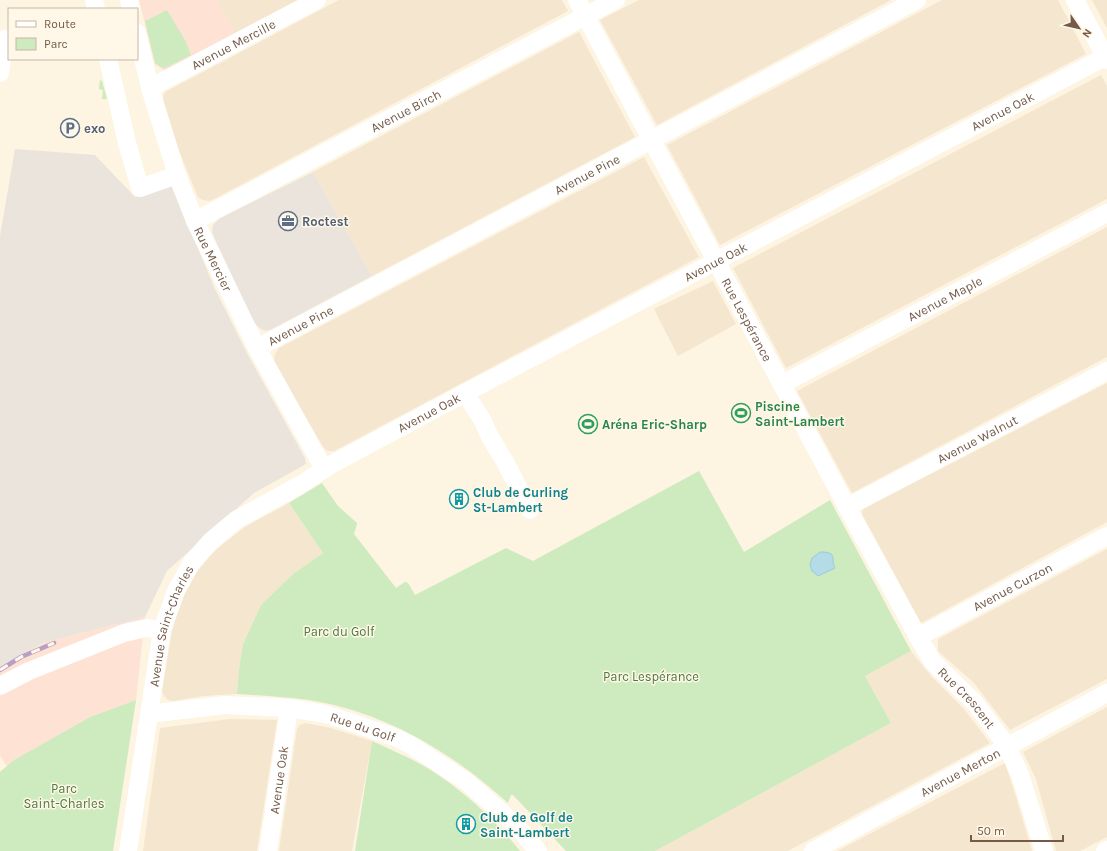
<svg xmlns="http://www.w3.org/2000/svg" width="1107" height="851" font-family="Karla,sans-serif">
<rect width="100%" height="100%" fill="#fdf4e1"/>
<g fill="#f5e6cf">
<polygon points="216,0 299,0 236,35"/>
<polygon points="339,0 562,0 568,11 214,199 209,201 203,200 198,197 177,146 165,107 163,98 165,92"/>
<polygon points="639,0 891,0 657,125 600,20"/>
<polygon points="942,0 1058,0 1086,54 720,245 667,145"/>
<polygon points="1092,0 1107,0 1107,28"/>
<polygon points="579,32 635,137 372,276 313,172"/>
<polygon points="1101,75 1107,86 1107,199 786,368 733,268"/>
<polygon points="644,157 699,257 334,451 327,451 323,447 275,364 274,360 275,354 279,348"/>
<polygon points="1107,227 1107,357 852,493 797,391"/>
<polygon points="713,281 736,324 678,356 654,309"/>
<polygon points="1107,383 1107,522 921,623 862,514 863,509"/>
<polygon points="289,503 323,553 293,574 261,605 243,644 239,669 237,694 203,696 173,701 168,700 164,696 162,691 172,631 178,611 185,593 196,573 211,555 223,544 245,527"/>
<polygon points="1107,549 1107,679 1010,730 974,683 938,651 938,639"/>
<polygon points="911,651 932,677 964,709 990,743 788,851 655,851 891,723 865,676"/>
<polygon points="1107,707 1107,837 1080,851 1056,851 1036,779 1023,752"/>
<polygon points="230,719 277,720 257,851 143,851 160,728"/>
<polygon points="305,723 331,728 372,741 352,851 279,851 297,729 300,725"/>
<polygon points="1005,763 1015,794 1032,851 837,851"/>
</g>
<g fill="#fee3d4">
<polygon points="139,0 216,0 236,35 166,72 155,64"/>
<polygon points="145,617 136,700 90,717 14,760 7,766 0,756 0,668 42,643"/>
</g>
<g fill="#ebe4dc">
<polygon points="15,149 95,155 135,197 171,184 215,289 248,355 305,458 306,464 254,493 167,571 145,617 42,643 0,668 0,236"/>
<polygon points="313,172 372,276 272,329 266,331 261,329 254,323 214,237 212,232 213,225 220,218"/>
</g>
<g fill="#ceeabf">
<polygon points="167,10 186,42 191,55 165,68 161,67 155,63 145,21"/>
<polygon points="100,80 102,81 107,99 102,99 103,90 99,89"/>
<path d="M699 471 744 552 830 500 911 651 865 676 891 723 655 851H566L513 795H511L508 803C456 756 395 718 325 703 296 697 266 696 237 694L239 669 243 644 261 605 293 574 323 553 289 503 322 483 338 506 357 523V524L354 534 396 588 405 582 408 583 415 595 506 548 533 561Z"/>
<polygon points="136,700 113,851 0,851 0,772 14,760 90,717"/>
<path d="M372 741C391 750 411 758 429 769 464 791 494 819 520 851H355Z"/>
</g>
<path fill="#b5dce6" stroke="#9bcbd9" d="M820 552C839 552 830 559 835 568L818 576 812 571 810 565 812 558Z"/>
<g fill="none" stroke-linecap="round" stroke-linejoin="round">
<g stroke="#fff" stroke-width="18">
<polyline points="94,0 96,9"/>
<polyline points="129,0 131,9"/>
<path id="s1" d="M577 0 847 507 918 637 933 662 975 703 1007 746 1020 775 1044 851"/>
<polyline points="1075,0 1107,60"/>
<path id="s2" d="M137 33 150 88 177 175 195 221 257 348 324 469"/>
<polyline points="108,59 127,143 140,188 177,175"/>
<polyline points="0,73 5,39"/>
<path id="s3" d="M150 88 317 0"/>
<path id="s4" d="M195 221 616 0"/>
<path id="s5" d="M257 348 917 0"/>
<path id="s6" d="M782 384 1107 213"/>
<polyline points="465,393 483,421 490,437 504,460 530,510"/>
<path id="s7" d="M847 507 1107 371"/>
<path id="s8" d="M918 637 1107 536"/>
<polyline points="0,686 29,671 124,633 146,628 162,630"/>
<path id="s9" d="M149 714 224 705 269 707 289 708 325 714 350 722 397 738 409 744 467 782 515 824 538 851"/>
<path id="s10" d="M128 851 162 630 176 591 192 562 211 541 236 520 300 485 334 463 465 393 1107 56"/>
<path id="s11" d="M268 851 289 708"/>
<path id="s12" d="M813 851 1107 693"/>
<polyline points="1105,851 1107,850"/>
</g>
<defs>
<polyline id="rail" points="0,670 21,657 54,643"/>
</defs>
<use href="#rail" stroke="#b7a0c6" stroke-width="4.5"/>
<use href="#rail" stroke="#fff7e7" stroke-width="3" stroke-dasharray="9" stroke-linecap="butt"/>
</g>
<defs>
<symbol id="parking-ring" viewBox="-11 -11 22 22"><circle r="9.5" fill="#fff7e7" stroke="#5c6f8a" stroke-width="1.5"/><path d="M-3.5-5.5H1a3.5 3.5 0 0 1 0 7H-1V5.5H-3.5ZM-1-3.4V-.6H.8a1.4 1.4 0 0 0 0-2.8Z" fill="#5c6f8a"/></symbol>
<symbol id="office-ring" viewBox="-11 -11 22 22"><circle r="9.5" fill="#fff7e7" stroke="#5c6f8a" stroke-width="1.5"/><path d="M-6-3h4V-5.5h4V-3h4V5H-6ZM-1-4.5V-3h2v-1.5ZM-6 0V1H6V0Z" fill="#5c6f8a"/></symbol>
<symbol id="stadium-ring" viewBox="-11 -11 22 22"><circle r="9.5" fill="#fff7e7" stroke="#2e9e5b" stroke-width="1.5"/><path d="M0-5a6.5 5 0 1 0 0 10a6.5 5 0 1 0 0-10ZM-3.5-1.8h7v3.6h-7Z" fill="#2e9e5b"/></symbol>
<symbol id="building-ring" viewBox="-11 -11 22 22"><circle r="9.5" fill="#fff7e7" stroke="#0f9aa8" stroke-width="1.5"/><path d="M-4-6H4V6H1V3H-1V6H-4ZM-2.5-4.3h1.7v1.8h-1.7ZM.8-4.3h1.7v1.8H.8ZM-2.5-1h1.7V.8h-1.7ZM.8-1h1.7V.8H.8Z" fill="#0f9aa8"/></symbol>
</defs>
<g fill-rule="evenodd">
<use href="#parking-ring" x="59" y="117" width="22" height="22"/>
<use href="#office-ring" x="277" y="210" width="22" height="22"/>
<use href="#stadium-ring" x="730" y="402" width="22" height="22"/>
<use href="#stadium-ring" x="577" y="413" width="22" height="22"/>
<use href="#building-ring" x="448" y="488" width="22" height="22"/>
<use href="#building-ring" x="455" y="813" width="22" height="22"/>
</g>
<g text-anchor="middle" stroke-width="3" stroke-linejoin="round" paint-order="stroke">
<g font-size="13" fill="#745a47" stroke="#fff7e7">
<text dy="5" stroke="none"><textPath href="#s3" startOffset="94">Avenue Mercille</textPath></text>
<text dy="5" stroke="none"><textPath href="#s4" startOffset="238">Avenue Birch</textPath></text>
<text dy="5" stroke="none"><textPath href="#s10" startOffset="1228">Avenue Oak</textPath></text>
<text dy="5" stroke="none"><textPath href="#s5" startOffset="373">Avenue Pine</textPath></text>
<text dy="5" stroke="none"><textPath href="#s2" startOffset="239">Rue Mercier</textPath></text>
<text dy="5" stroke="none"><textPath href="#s10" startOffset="904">Avenue Oak</textPath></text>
<text dy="5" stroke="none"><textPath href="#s6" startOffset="184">Avenue Maple</textPath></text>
<text dy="5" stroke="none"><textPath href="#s1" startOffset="362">Rue Lespérance</textPath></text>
<text dy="5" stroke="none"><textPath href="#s5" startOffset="49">Avenue Pine</textPath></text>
<text dy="5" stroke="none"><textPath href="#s10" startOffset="580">Avenue Oak</textPath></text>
<text dy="5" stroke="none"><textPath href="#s7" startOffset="147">Avenue Walnut</textPath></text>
<text dy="5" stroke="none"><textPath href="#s8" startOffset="107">Avenue Curzon</textPath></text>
<text dy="5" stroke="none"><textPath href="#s10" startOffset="230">Avenue Saint-Charles</textPath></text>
<text dy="5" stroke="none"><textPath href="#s1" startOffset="801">Rue Crescent</textPath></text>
<text dy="5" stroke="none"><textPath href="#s9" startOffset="217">Rue du Golf</textPath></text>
<text dy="5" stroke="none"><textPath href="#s12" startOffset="167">Avenue Merton</textPath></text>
<text dy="5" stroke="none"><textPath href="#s11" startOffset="72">Avenue Oak</textPath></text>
</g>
<g font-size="13" font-weight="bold" fill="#4e5e75" stroke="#fff7e7" text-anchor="start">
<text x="84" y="133">exo</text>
<text x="302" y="226">Roctest</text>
</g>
<g font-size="13" font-weight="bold" fill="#27864d" stroke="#fff7e7" text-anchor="start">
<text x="755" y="411">Piscine<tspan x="755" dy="15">Saint-Lambert</tspan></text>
<text x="602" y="429">Aréna Eric-Sharp</text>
</g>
<g font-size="13" font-weight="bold" fill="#0d838f" stroke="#fff7e7" text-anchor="start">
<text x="473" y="497">Club de Curling<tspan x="473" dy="15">St-Lambert</tspan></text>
<text x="480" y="822">Club de Golf de<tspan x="480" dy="15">Saint-Lambert</tspan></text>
</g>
<g font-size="13" fill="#4c7a3f" stroke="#fff7e7">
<text x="339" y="636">Parc du Golf</text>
<text x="651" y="681">Parc Lespérance</text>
<text x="64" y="793">Parc<tspan x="64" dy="15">Saint-Charles</tspan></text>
</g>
</g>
<rect x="8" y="8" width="130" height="52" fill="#fff7e7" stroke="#c7b8a7"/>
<rect x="16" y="21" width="20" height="6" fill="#ffffff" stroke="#c7b8a7"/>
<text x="44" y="28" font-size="12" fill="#745a47">Route</text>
<rect x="16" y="38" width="20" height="12" fill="#ceeabf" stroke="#c7b8a7"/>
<text x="44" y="48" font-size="12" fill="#745a47">Parc</text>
<g transform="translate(1079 28) rotate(124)" stroke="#fff7e7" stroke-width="3" paint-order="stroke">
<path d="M0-3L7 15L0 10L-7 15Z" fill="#745a47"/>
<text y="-6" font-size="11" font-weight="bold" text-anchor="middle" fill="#745a47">N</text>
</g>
<path d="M971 835v6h92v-6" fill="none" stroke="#745a47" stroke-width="2"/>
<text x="977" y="835" font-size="12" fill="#745a47" stroke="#fff7e7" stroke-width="3" paint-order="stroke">50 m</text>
</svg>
